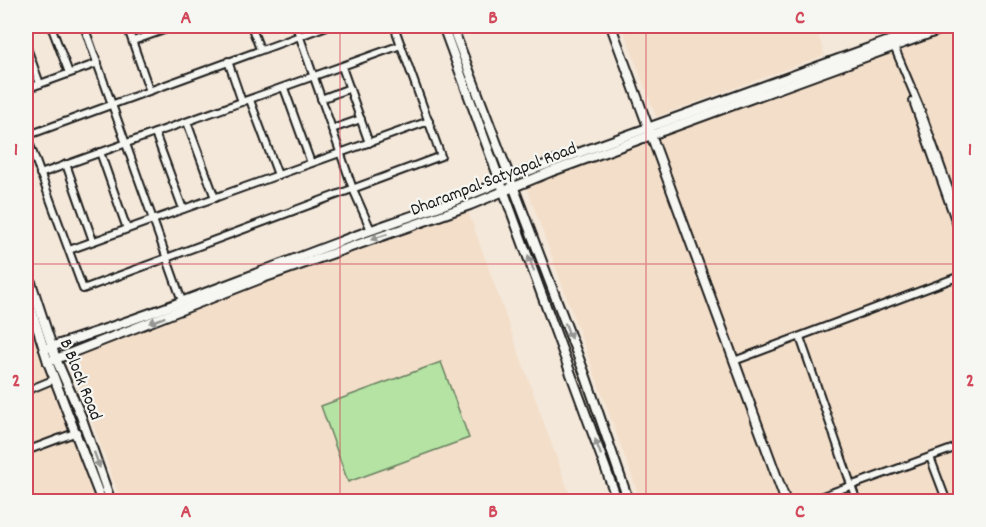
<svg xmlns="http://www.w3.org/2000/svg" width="986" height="527" font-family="Dekko,sans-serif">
<rect width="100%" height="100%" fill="#f4e8da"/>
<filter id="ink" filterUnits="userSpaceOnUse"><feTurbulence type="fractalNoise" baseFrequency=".0167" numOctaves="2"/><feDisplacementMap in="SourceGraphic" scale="12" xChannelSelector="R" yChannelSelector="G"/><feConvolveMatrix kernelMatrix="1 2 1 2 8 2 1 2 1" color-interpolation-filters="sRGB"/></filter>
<g filter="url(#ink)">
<g fill="#f3dec9">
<polygon points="622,26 815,26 825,55 656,117"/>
<polygon points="960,26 960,501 641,501 526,186"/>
<polygon points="464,200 572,501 121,501 67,353"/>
<polygon points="26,312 95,501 26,501"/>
</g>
<polygon fill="#b4e3a3" stroke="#688060" stroke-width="1.5" points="441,362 469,438 348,482 321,406"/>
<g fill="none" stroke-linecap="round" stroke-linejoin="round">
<defs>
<g id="minor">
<polyline points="51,26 69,73"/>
<polyline points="84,26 182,301"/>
<polyline points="127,26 149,89"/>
<polyline points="251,26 260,49"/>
<polyline points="296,26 353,189 371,230"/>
<polyline points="26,27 30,26"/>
<polyline points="133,41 175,26"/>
<polyline points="893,44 920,108 960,220"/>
<polyline points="26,45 40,84"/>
<polyline points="228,61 242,102"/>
<polyline points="342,67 369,143"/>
<polyline points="284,88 311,163"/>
<polyline points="26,89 98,63"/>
<polyline points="321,99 350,88"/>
<polyline points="250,100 278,175"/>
<polyline points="913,101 960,234"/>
<polyline points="187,122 215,198"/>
<polyline points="332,129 361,119"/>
<polyline points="155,133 183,209"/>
<polyline points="26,134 83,289 441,156 394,26"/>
<polyline points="26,136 327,26"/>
<polyline points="100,152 127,229"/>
<polyline points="66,164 93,241"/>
<polyline points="40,174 401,45"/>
<polyline points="69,250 429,121"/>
<polyline points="800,337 857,502"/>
<polyline points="734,361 960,276"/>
<polyline points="26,391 55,379"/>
<polyline points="26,451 77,432"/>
<polyline points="930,457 947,502"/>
<polyline points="806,502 960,446"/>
</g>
<g id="tertiary">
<polyline points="443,26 618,502"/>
<polyline points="452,26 586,377 629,502"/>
<polyline points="611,26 786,502"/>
<polyline points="26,267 56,359 81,416 111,502"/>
<polyline points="26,292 48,362 102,502"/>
<path d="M44 349C144 318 241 279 339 242 396 220 454 204 509 178L930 26"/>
<polyline points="48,362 260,279 470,205 550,172 950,26"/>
</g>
</defs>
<use href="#minor" stroke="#1c1c1c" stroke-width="10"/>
<use href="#tertiary" stroke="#1c1c1c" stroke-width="12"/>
<use href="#minor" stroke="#f6f6f2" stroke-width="6"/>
<use href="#tertiary" stroke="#f6f6f2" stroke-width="8"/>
</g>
<defs><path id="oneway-solid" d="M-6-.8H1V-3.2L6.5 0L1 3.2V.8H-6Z" transform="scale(1.5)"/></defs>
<g fill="#949492">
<use href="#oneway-solid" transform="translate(379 237) rotate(161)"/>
<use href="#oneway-solid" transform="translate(531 263) rotate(-110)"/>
<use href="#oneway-solid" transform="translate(157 320) rotate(159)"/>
<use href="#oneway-solid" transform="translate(568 331) rotate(69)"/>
<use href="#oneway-solid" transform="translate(598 447) rotate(-110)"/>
<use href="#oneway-solid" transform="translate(97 460) rotate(70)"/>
</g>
</g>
<path fill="none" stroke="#d1495b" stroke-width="1.5" stroke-opacity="0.55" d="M340 26V502M646 26V502M26 264H960"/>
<g text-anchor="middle" stroke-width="4.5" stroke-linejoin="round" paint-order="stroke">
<g font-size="18" fill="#1c1c1c" stroke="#f6f6f2">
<text transform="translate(493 178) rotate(-21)" y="6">Dharampal Satyapal Road</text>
<text transform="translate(82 379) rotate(68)" y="6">B Block Road</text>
</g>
</g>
<rect width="986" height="527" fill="none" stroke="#f6f6f2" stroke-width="66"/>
<rect x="33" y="33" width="920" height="461" fill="none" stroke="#d1495b" stroke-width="2"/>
<g font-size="20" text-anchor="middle" font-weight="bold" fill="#d1495b">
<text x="186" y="23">A</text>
<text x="493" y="23">B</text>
<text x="800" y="23">C</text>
<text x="16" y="155">1</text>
<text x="970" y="155">1</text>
<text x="16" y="386">2</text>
<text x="970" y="386">2</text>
<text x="186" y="517">A</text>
<text x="493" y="517">B</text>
<text x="800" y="517">C</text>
</g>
</svg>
